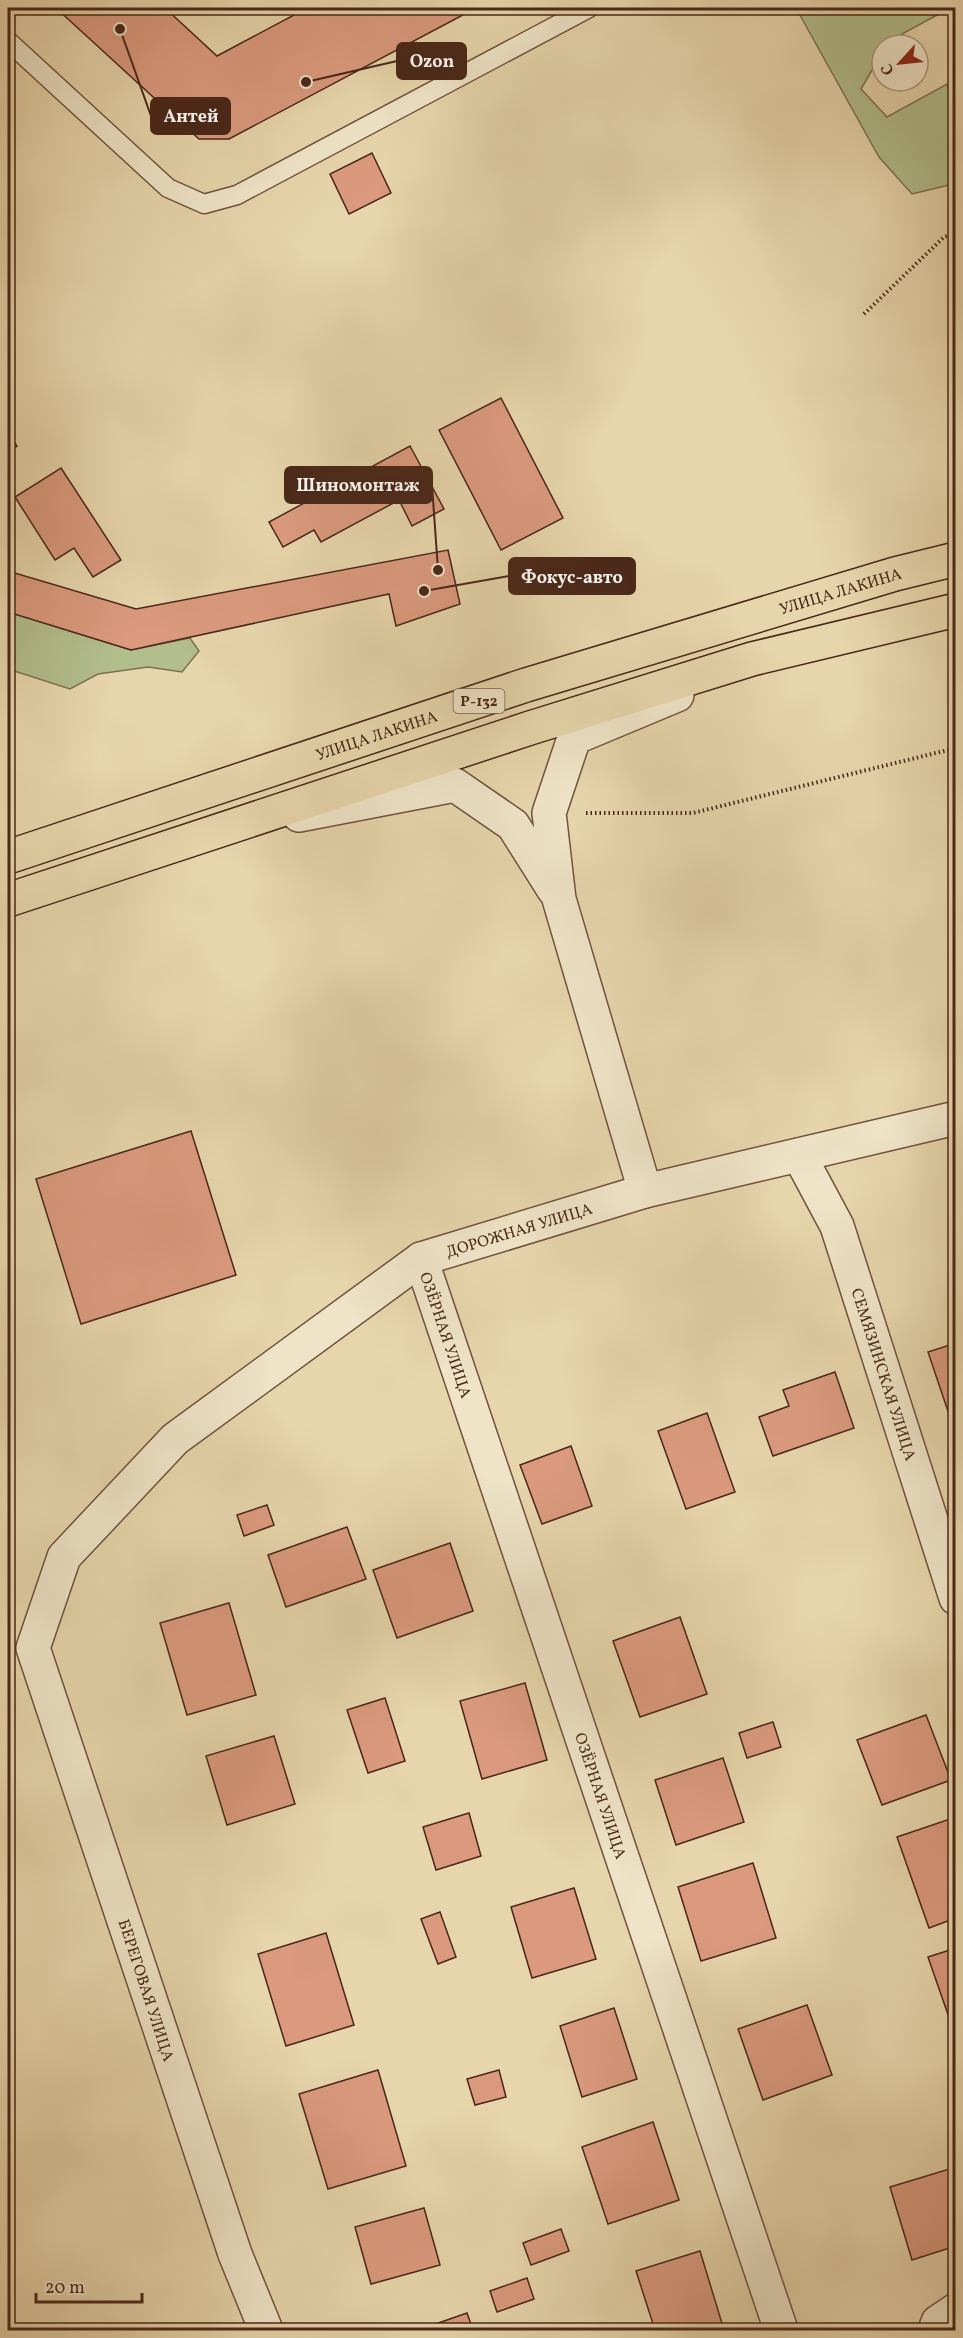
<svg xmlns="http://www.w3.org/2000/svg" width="963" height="2338" font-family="Vollkorn,serif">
<rect width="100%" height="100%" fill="#e7d5ab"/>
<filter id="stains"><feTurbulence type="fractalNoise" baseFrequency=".00333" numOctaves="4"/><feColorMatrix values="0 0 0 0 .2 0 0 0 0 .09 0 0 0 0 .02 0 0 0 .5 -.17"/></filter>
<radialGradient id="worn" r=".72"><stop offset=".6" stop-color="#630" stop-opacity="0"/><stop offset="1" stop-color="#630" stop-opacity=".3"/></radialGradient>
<g fill="#b2be8c" stroke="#7e7252" stroke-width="1.5">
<polygon points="796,8 950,8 889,41 886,45 882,45 882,53 861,89 887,117 947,84 956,107 955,175 949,185 912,194 879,157"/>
<polygon points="8,612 131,650 190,638 199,651 182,672 148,667 98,674 70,689 8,669"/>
</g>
<g fill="#db9a7e" stroke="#492719" stroke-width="1.5">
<polygon points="56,8 165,8 217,56 307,8 476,8 229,139 199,139"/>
<polygon points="372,153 391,193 349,214 330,174"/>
<polygon points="501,398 563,518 501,550 439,430"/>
<polygon points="8,433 17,446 8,453"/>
<polygon points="410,446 444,509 412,526 399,500 321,542 314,530 283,547 269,522"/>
<polygon points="61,468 121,560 93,577 74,548 55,560 15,497"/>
<polygon points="448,550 460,604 396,626 389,594 131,650 8,612 8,571 136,609"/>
<polygon points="191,1131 236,1275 81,1324 36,1179"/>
<polygon points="956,1343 956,1435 928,1352"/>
<polygon points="835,1372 854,1428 773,1456 759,1417 789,1406 783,1390"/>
<polygon points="707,1413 735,1492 686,1509 658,1431"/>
<polygon points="571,1446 592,1506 542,1524 520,1465"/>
<polygon points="267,1505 274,1525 244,1536 237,1515"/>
<polygon points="347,1527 366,1579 286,1607 268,1555"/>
<polygon points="450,1543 473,1611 397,1638 373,1570"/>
<polygon points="229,1603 256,1695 187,1715 160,1623"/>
<polygon points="680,1617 707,1694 640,1717 613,1641"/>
<polygon points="525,1683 547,1760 482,1779 460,1701"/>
<polygon points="385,1698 405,1761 368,1773 347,1710"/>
<polygon points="926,1715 951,1780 882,1805 857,1740"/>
<polygon points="773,1722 781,1747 747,1758 739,1733"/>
<polygon points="274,1736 295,1804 227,1825 206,1756"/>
<polygon points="723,1758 744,1822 676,1845 655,1780"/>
<polygon points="469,1813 481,1856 436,1870 423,1827"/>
<polygon points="956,1817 956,1918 929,1928 897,1837"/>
<polygon points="753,1863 776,1938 701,1961 678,1887"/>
<polygon points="574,1888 596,1959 532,1978 511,1907"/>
<polygon points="440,1912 456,1957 438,1964 421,1919"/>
<polygon points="326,1933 354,2025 286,2046 258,1954"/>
<polygon points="956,1948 956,2029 953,2029 928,1957"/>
<polygon points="807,2005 832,2075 763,2100 738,2029"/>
<polygon points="614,2008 637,2079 582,2097 560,2026"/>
<polygon points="378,2070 406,2166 328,2189 299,2094"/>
<polygon points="499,2070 506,2097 475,2105 467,2079"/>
<polygon points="653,2122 679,2200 608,2224 582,2147"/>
<polygon points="956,2167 956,2246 912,2260 890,2187"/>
<polygon points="424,2208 440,2265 371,2284 355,2227"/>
<polygon points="561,2229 569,2251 531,2265 523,2243"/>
<polygon points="700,2251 724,2330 655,2330 636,2271"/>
<polygon points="527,2278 534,2299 497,2312 490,2291"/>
<polygon points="467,2313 473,2330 428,2330 427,2327"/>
</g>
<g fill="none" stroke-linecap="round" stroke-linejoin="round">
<defs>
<polyline id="service" points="8,41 168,188 204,204 237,195 589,8"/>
<g id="minor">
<polyline points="299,815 455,785 513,825 554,890"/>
<path id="s1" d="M799 1155 837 1226 956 1598"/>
<polyline points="645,1191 559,899 549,813 574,738 677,695"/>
<path id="s2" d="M421 1259 781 2330"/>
<path id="s3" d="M266 2330 235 2254 33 1648 64 1557 175 1439 421 1259 645 1191 956 1118"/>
<polyline points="935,2330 938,2322 956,2310"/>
</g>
<g id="trunk">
<path id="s4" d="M8 857 526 685 895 574 956 559"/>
<polyline points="8,900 530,728 752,659 956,610"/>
</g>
</defs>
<use href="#service" stroke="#70523e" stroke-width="21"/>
<use href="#minor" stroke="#70523e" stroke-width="36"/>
<use href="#trunk" stroke="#492719" stroke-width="36"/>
<g stroke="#492719" stroke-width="4" stroke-dasharray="1.5 3" stroke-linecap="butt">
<polyline points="864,314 944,237 956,233"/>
<polyline points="586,813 693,813 956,748"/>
</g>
<use href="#service" stroke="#efe4c8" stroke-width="18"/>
<use href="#minor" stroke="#efe4c8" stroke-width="33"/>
<use href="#trunk" stroke="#e7d5ab" stroke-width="33"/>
</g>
<g text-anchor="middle" stroke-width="4.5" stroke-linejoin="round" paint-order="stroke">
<rect fill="#efe4c8" stroke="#7b604e" stroke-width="1.5" x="453.5" y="689" width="51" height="24" rx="4.5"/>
<g font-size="15" font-weight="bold" fill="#492719">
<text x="479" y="706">Р-132</text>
</g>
<g font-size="16" fill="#492719" stroke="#efe4c8">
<text dy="6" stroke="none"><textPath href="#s4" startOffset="874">УЛИЦА ЛАКИНА</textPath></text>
<text dy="6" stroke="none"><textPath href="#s4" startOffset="388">УЛИЦА ЛАКИНА</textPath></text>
<text dy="6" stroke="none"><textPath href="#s3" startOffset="1386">ДОРОЖНАЯ УЛИЦА</textPath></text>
<text dy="6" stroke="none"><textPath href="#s2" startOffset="80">ОЗЁРНАЯ УЛИЦА</textPath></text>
<text dy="6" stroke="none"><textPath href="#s1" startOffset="236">СЕМЯЗИНСКАЯ УЛИЦА</textPath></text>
<text dy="6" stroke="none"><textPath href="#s2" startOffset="566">ОЗЁРНАЯ УЛИЦА</textPath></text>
<text transform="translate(147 1990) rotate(72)" y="6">БЕРЕГОВАЯ УЛИЦА</text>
</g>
</g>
<path fill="none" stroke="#492719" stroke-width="2" d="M306 82L397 61M120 29L151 116M438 570L432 485M424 591L509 576"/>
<g fill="#492719" stroke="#efe4c8" stroke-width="2">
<circle cx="306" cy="82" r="6"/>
<circle cx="120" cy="29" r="6"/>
<circle cx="438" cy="570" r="6"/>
<circle cx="424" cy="591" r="6"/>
</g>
<g fill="#492719" stroke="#492719" stroke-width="2">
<rect x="397" y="43" width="69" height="36" rx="6"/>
<rect x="151" y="98" width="79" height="36" rx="6"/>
<rect x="285" y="467" width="147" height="36" rx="6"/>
<rect x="509" y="558" width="126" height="36" rx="6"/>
</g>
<g font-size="18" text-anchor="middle" font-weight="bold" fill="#fff">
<text x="432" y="67">Ozon</text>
<text x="191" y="122">Антей</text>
<text x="358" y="491">Шиномонтаж</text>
<text x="572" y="583">Фокус-авто</text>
</g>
<rect width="963" height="2338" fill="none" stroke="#e7d5ab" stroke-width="30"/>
<rect x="9" y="9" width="945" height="2320" fill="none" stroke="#492719" stroke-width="3"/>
<rect x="15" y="15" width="933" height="2308" fill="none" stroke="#492719" stroke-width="1.5"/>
<g transform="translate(900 63) rotate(243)"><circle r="28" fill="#efe4c8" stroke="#ad9882" stroke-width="1.5"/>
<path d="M0-4.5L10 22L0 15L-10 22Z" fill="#8f2418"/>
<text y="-9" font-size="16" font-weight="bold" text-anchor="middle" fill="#492719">С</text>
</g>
<path d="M36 2293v9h106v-9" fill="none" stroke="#492719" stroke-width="3"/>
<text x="45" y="2293" font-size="18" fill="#492719" stroke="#efe4c8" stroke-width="4.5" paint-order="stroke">20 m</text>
<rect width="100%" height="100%" filter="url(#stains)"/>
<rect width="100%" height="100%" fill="url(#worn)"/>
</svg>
